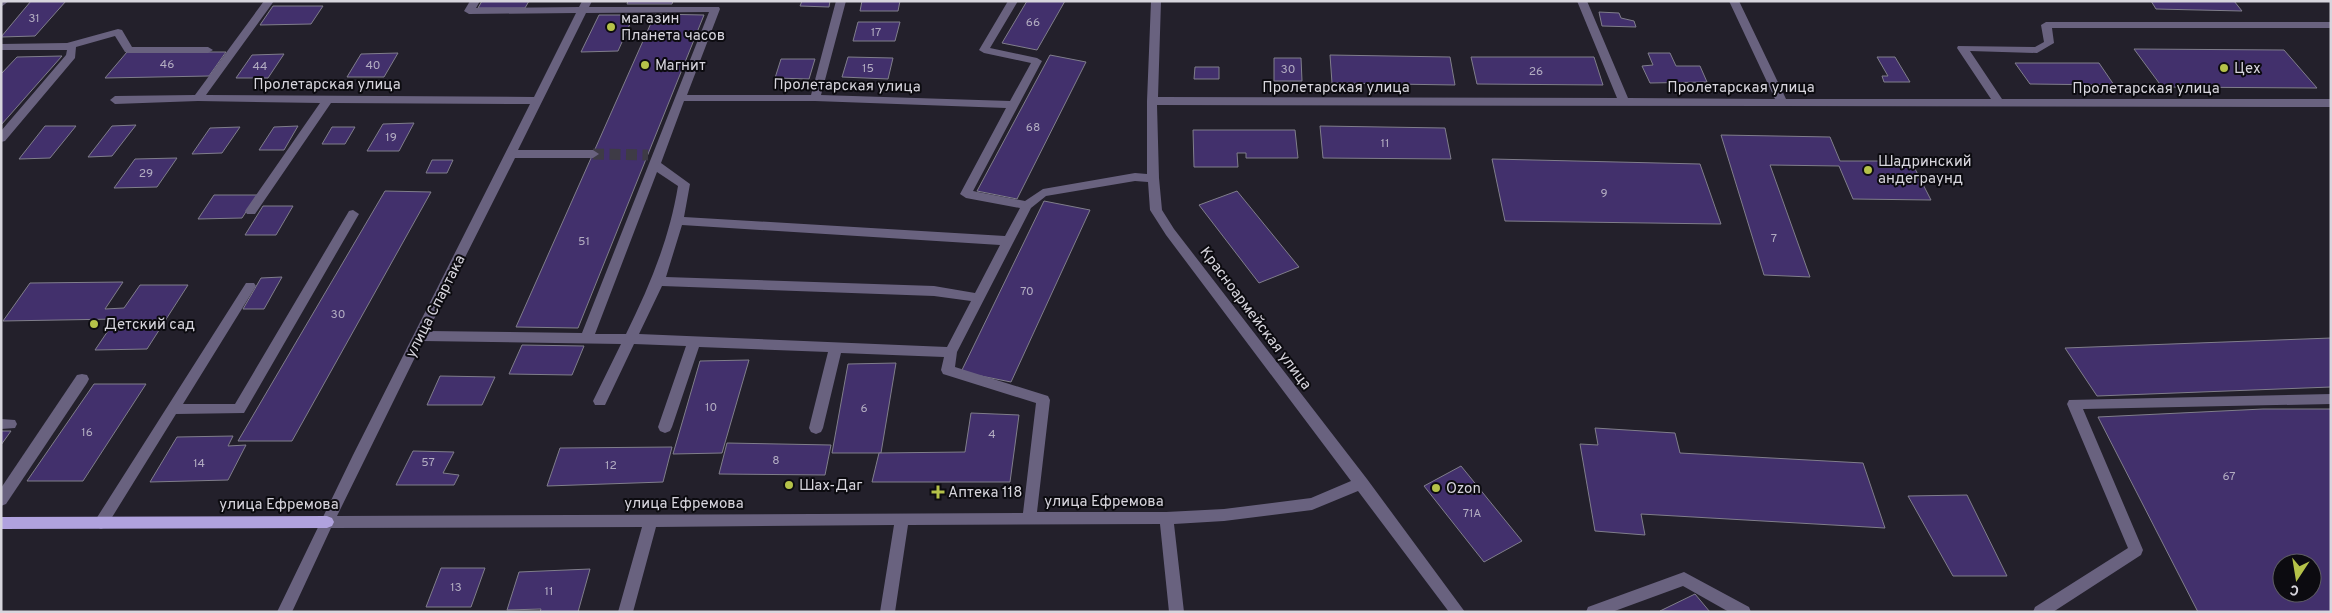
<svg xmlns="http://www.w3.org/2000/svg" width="2332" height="613" font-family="Overpass,sans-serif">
<rect width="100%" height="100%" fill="#23202b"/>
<g fill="#42306c" stroke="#807e8b" fill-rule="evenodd">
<polygon points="31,1 66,1 35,36 1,37"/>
<polygon points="482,1 529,1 525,8 478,8"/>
<polygon points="628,1 673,1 672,4 627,4"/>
<polygon points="802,1 830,1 829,7 800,6"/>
<polygon points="862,1 900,1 898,11 860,11"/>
<polygon points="1027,1 1065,1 1037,50 1002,43"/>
<polygon points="2151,1 2234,1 2242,11 2156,9"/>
<polygon points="273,6 323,6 311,24 260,25"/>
<polygon points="1599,12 1619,13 1621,18 1634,21 1636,27 1602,26"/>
<polygon points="655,14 704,15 578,328 516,327"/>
<polygon points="599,15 634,15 618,51 581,52"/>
<polygon points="858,22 900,22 895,41 853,41"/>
<polygon points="2134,49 2284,50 2317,88 2162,87"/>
<polygon points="127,52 226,52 209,76 105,78"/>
<polygon points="398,53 384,77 347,77 361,54"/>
<polygon points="1648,53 1670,53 1676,66 1700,66 1707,82 1650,83 1642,66 1653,65"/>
<polygon points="284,54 268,78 236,78 252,55"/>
<polygon points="1050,55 1086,62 1017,199 977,191"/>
<polygon points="1330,55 1450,57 1455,85 1332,83"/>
<polygon points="62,56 1,125 1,74 17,57"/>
<polygon points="848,57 893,58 888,79 842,77"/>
<polygon points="1471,57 1594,57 1603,85 1477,84"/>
<polygon points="1877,57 1895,57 1910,82 1884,82 1882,76 1888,76"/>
<polygon points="1274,58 1301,58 1302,81 1274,81"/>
<polygon points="781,59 815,59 809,79 775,78"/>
<polygon points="2015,63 2099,63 2114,85 2030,84"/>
<polygon points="1195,67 1219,67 1219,79 1194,79"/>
<polygon points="414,123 399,151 367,151 383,124"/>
<polygon points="136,125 112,156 88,157 112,126"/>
<polygon points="45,126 76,126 50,158 19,159"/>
<polygon points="298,126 284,150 259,150 274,127"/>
<polygon points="1320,126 1445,128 1451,159 1323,158"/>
<polygon points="240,127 222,153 192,154 210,128"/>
<polygon points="332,127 355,127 345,144 322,144"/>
<polygon points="1193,130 1295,130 1298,158 1246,158 1246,153 1237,153 1238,167 1194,167"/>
<polygon points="1721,135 1830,137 1840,161 1911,161 1931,200 1853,199 1839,166 1770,165 1810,277 1764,275"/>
<polygon points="177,158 157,187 114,188 135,159"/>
<polygon points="1492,159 1700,164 1721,224 1505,221"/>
<polygon points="432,160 453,160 447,173 426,173"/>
<polygon points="385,191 431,192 292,441 238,441"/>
<polygon points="1237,191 1299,267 1259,283 1199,205"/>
<polygon points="214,195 257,195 242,218 198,219"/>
<polygon points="1044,201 1090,210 1011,382 961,372"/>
<polygon points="263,206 293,206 276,235 245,235"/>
<polygon points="282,277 264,309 243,309 261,278"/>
<polygon points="123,282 105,309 124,308 140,285 188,285 147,349 95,350 116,319 3,321 30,283"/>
<polygon points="2331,338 2331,387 2097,396 2065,348"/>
<polygon points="522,345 584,346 572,375 509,374"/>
<polygon points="749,360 722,453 673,454 700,361"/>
<polygon points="896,363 881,453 832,453 848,364"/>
<polygon points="440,376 495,377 482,405 427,405"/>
<polygon points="94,384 146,384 83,481 27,481"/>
<path d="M2263 409H2331V612H2198L2098 417ZM2282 563H2312V593H2282Z"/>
<polygon points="971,413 1019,415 1010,482 872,482 879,453 965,452"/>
<polygon points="1595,428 1675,433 1680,453 1863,463 1885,528 1641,514 1645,535 1595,531 1580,444 1598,445"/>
<polygon points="1,431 11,431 1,445"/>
<polygon points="233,436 228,446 246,445 228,480 150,482 177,437"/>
<polygon points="727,443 831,445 825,475 719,474"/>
<polygon points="672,447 663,482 547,486 560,448"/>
<polygon points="413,451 454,452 443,473 459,475 454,485 396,485"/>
<polygon points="1461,466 1522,541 1484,562 1424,486"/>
<polygon points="1967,495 2007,576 1953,576 1908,496"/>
<polygon points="441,568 485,568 471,607 426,607"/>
<polygon points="590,569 578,612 540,612 541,609 507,610 519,572"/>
<polygon points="1695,594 1710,612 1660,611"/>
</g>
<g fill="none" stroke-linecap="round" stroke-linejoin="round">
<polyline stroke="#3e3b46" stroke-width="11" stroke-dasharray="11 5.5" stroke-linecap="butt" points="593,154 648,155"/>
<g fill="#69627f" fill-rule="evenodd">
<polygon points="1,1 9,1 1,7"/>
<path d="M264 1H274L206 95 534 97 576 13 469 14 464 11 470 1H480L476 8 579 7 582 1H592L589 7H719L720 9 687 95H811L836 1H846L821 95 1010 101 1031 63 984 53 979 50 1008 1H1018L990 48 1037 58 1042 61 973 191 1025 201 1043 189 1135 173 1147 174V101L1151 1H1161L1158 97 1617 98 1577 1H1587L1628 98 1775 99 1729 1H1739L1786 99H1991L1957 48 1958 46 2035 47 2044 42 2041 25 2046 22H2331V28H2052L2054 43 2037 53 1970 51 2002 99H2331V107L1157 105 1159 178 1162 210 1174 229 1367 479 1465 612H1449L1358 491 1312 510 1224 521 1174 524 1184 612H1169L1160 524 908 525 895 612H880L894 525 656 527 633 612H618L642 527 331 528 292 612H277L353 455 530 104 331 103 255 214H247L245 211 247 208 320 103 198 101 115 104 110 100 115 96 195 95ZM709 12 582 333 428 331 515 158H593L599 154 593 150H518L586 13ZM684 101H815L1006 108 960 194 966 198 1020 208 1005 236 684 217 690 184 661 163ZM657 172 678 186C669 240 650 285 626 334H595ZM1135 181 1148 182 1150 210 1166 235 1351 481 1311 498 1224 509 1166 512H1037L1050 400 1048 396 955 367 957 352 1031 208 1046 196ZM682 225 1000 245 975 293 934 286 666 277ZM662 286 934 296 971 301 947 347 639 334ZM423 341 621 344 593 401 595 405H605L634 344 686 346 658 427 660 431 665 433 670 431 672 427 699 347 828 352 809 428 811 432 816 434 821 432 823 428 841 353 944 357 941 370 943 374 1036 403 1023 513 337 516Z"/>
<polygon points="118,29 122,30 132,47 208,47 213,50 208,53 129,53 125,52 115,36 76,47 75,58 5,141 1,142 1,131 66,55 67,50 1,50 1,44 67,43"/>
<polygon points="353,210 359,214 244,413 176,414 106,527 101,529 96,527 94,523 96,519 246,283 254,283 256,286 183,404 235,404 349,211"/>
<polygon points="82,374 87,375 89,379 87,383 6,504 1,506 1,488 77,375"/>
<polygon points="2331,394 2331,404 2083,409 2143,550 2141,555 2053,612 2033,612 2035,607 2128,548 2067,404 2069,400"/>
<polygon points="1,419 15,420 17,424 15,428 1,429"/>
<polygon points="1684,572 1749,607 1751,612 1729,612 1683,586 1612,612 1586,612 1588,607"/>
</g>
<polygon fill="#b0a2de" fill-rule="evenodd" points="327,516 332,518 334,522 332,526 327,528 1,529 1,517"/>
</g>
<g fill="#b5c249" stroke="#0c0b10" stroke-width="2">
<circle cx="611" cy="27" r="5"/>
<circle cx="645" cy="65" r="5"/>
<circle cx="2224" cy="68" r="5"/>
<circle cx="1868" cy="170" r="5"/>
<circle cx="94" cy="324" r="5"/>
<circle cx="789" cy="485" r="5"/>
<circle cx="1436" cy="488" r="5"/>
<path d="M935.5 484.5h5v5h5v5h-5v5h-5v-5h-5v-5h5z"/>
</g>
<g text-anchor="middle" stroke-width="4" stroke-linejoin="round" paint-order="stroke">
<g font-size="12" fill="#b2acc1">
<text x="34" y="22">31</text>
<text x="1033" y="26">66</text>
<text x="876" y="36">17</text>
<text x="167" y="68">46</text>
<text x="373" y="69">40</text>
<text x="260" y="70">44</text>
<text x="868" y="72">15</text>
<text x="1288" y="73">30</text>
<text x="1536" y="75">26</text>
<text x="1033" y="131">68</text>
<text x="391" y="141">19</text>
<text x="1385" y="147">11</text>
<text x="146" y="177">29</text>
<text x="1604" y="197">9</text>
<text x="1774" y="242">7</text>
<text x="584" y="245">51</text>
<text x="1027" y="295">70</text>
<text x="338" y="318">30</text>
<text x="711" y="411">10</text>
<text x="864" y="412">6</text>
<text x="87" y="436">16</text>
<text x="992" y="438">4</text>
<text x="776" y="464">8</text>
<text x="428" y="466">57</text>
<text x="199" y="467">14</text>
<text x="611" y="469">12</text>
<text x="2229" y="480">67</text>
<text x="1472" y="517">71А</text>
<text x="456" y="591">13</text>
<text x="549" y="595">11</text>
</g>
<g font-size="15" fill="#d7d5dd" stroke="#0c0b10" text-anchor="start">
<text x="621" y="23">магазин<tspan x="621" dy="17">Планета часов</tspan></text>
<text x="655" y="70">Магнит</text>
<text x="2234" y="73">Цех</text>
<text x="1878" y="166">Шадринский<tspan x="1878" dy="17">андеграунд</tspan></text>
<text x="104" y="329">Детский сад</text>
<text x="799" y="490">Шах-Даг</text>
<text x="1446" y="493">Ozon</text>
<text x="948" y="497">Аптека 118</text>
</g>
<g font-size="15" fill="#d7d5dd" stroke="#0c0b10">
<text x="327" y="89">Пролетарская улица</text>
<text transform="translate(847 85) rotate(1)" y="5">Пролетарская улица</text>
<text x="1336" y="92">Пролетарская улица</text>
<text x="1741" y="92">Пролетарская улица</text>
<text x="2146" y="93">Пролетарская улица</text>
<text transform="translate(435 306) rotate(-63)" y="5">улица Спартака</text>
<text transform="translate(1256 318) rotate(53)" y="5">Красноармейская улица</text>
<text x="1104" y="506">улица Ефремова</text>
<text x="684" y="508">улица Ефремова</text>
<text x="279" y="509">улица Ефремова</text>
</g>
</g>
<rect width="2332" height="613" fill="none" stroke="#d7d5dd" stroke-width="5"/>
<g transform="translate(2297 578) rotate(192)"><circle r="24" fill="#0c0b10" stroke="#5d5c62"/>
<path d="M0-4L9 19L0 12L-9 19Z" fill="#b5c249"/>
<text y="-8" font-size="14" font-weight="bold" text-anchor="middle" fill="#d7d5dd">С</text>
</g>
</svg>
